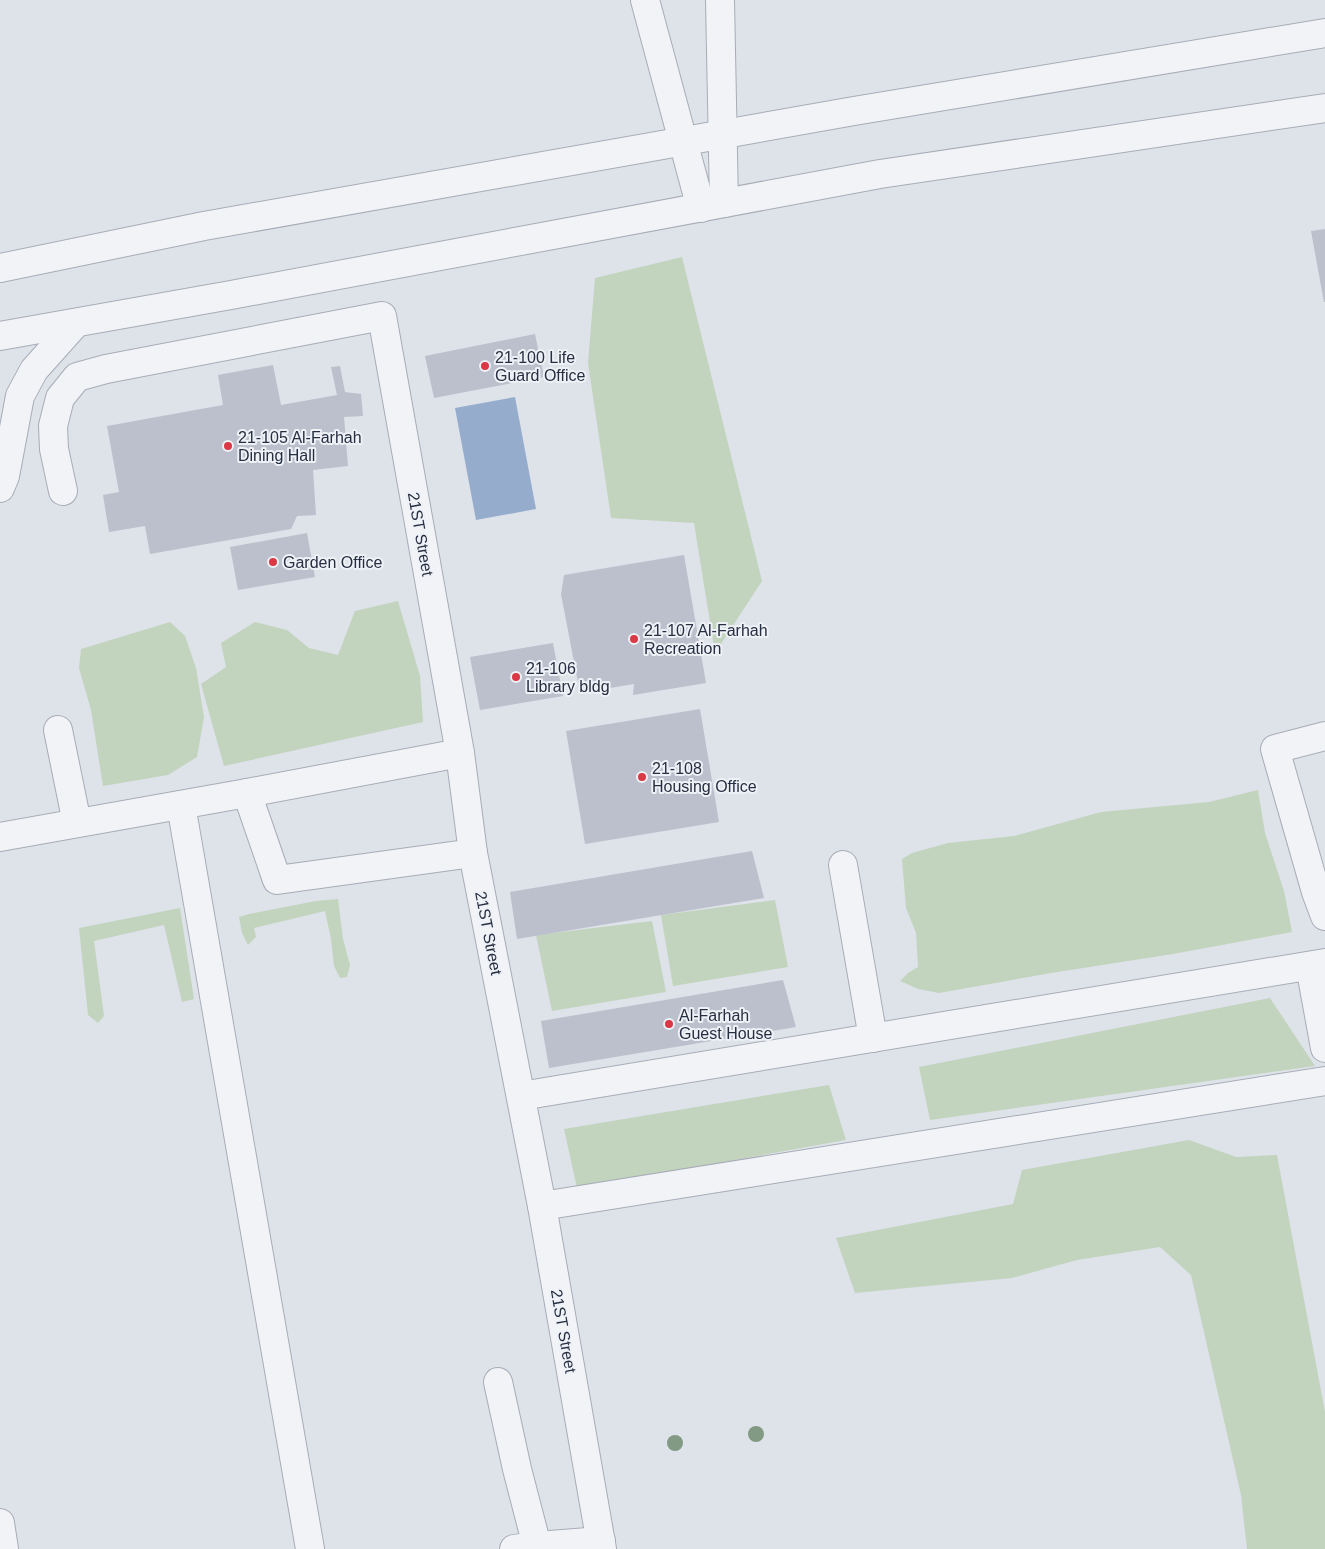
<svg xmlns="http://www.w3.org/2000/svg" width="1325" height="1549" font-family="Helvetica,sans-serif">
<rect width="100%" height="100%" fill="#dee2e9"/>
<g fill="#c2d4be">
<polygon points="682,257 762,581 715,653 694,523 611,518 588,363 595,278"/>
<polygon points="398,601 420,676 423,722 224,766 201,684 226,667 221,643 255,622 287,630 309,648 338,655 355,611"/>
<polygon points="170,622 185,636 196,668 204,717 197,757 168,775 103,786 91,710 79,668 81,649"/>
<polygon points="1258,790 1265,833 1284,891 1292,932 1173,954 1051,973 939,993 918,989 900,981 908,973 918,967 916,933 906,908 902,859 912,853 948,843 1014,836 1101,812 1209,802"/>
<polygon points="338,899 343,939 350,965 347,977 340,978 334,966 331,939 325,911 254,928 256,937 248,945 242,933 239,917 249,914 316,901"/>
<polygon points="775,900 788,967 673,986 661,915"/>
<polygon points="180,908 194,999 182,1002 164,925 94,941 104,1016 98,1023 88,1015 79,928"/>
<polygon points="652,921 666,992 552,1011 536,935"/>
<polygon points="1270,998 1315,1066 930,1120 919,1067"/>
<polygon points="829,1085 846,1140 577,1188 564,1129"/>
<polygon points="1189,1140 1236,1157 1277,1155 1325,1412 1325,1549 1247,1549 1241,1495 1191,1275 1160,1247 1077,1260 1012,1278 855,1293 836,1238 1013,1204 1022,1170"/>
</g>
<polygon fill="#96accc" points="515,397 536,509 476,520 455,408"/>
<g fill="#bbc0cc">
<polygon points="1325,229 1325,302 1324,302 1311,231"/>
<polygon points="535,334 544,377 434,398 425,356"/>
<polygon points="273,365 281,405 337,395 331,367 340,366 345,392 361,394 363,416 344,417 348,466 313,470 316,515 297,516 291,529 150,554 145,526 109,532 103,495 119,492 107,426 223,405 218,375"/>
<polygon points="307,533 315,577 238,590 230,547"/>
<polygon points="684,555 706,683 633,695 634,684 580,693 561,594 564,575"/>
<polygon points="553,643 563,696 480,710 470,657"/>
<polygon points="700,709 719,822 585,844 566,731"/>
<polygon points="752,851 764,898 517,939 510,892"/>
<polygon points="783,980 796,1027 549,1068 541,1021"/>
</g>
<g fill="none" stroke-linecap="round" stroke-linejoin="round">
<defs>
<g id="minor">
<polyline points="645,0 701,208"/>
<polyline points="720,0 724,203"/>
<polyline points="0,268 204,226 854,111 1325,33"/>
<polyline points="0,336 231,295 880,174 1325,108"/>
<polyline points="0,488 5,476 20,396 34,370 76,323"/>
<polyline points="63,491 54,449 53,426 60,398 77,377 106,369 382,316 460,753 473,853 542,1206 602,1549"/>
<polyline points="58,730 77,823"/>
<polyline points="1325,736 1275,749 1316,892 1325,916"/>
<polyline points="247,793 277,880 473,853"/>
<polyline points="181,805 310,1549"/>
<polyline points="0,837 247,793 460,753"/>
<polyline points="843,865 873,1038"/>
<polyline points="1310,966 1325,1048"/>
<polyline points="521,1096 1325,963"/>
<polyline points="542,1206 1325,1081"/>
<polyline points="498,1382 517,1469 537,1546 601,1541"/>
<polyline points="0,1523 4,1549"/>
<polyline points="514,1549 537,1546"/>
</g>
</defs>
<use href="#minor" stroke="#a7acb7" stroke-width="30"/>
<use href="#minor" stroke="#f1f3f7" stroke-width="28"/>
</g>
<g fill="#829984">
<circle cx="756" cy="1434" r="8"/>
<circle cx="675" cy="1443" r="8"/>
</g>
<g fill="#d93844" stroke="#eef1f6" stroke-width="2">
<circle cx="485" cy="366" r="5"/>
<circle cx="228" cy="446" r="5"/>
<circle cx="273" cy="562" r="5"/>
<circle cx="634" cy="639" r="5"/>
<circle cx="516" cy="677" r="5"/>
<circle cx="642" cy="777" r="5"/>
<circle cx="669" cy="1024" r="5"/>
</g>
<g text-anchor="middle" stroke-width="4" stroke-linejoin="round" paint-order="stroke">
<g font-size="16" fill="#262e41" stroke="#eef1f6" text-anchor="start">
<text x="495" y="363">21-100 Life<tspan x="495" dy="18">Guard Office</tspan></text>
<text x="238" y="443">21-105 Al-Farhah<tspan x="238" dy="18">Dining Hall</tspan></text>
<text x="283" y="568">Garden Office</text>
<text x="644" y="636">21-107 Al-Farhah<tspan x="644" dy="18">Recreation</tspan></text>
<text x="526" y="674">21-106<tspan x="526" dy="18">Library bldg</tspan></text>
<text x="652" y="774">21-108<tspan x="652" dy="18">Housing Office</tspan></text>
<text x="679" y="1021">Al-Farhah<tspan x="679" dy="18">Guest House</tspan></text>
</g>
<g font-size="16" fill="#262e41" stroke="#eef1f6">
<text transform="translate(421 534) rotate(80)" y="6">21ST Street</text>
<text transform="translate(489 933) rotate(79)" y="6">21ST Street</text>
<text transform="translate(564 1331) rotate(80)" y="6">21ST Street</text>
</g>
</g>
</svg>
